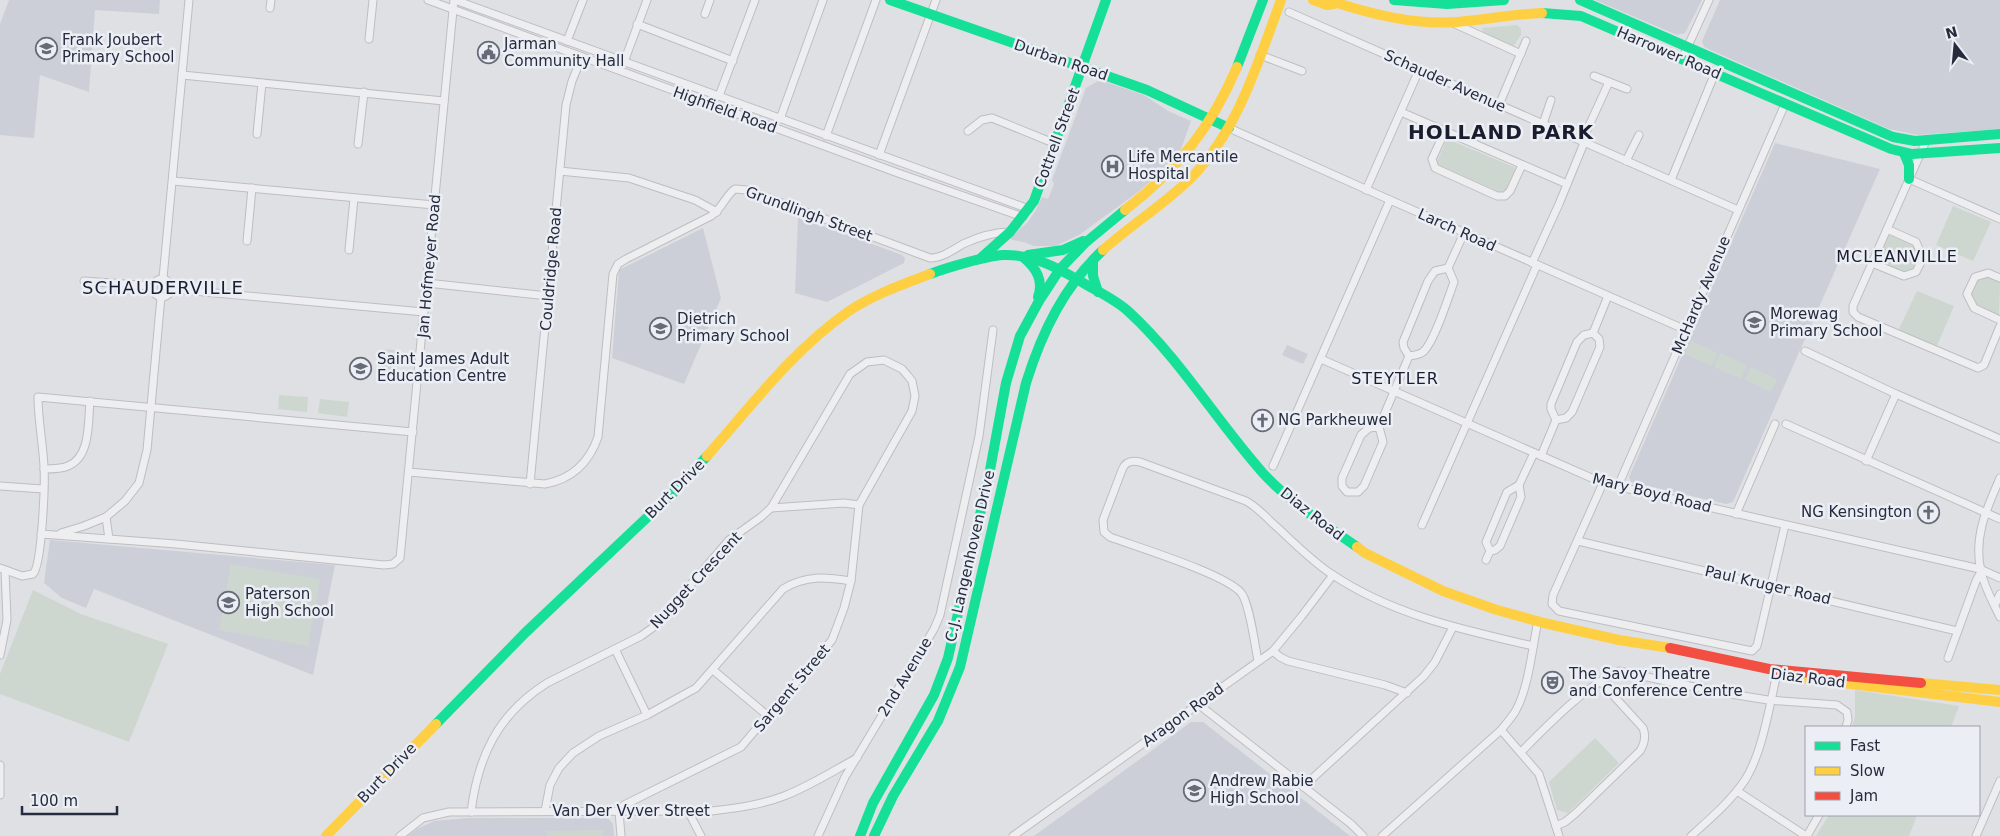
<svg xmlns="http://www.w3.org/2000/svg" width="2000" height="836" font-family="'DejaVu Sans',sans-serif">
<rect width="100%" height="100%" fill="#dee0e4"/>
<g fill="#cccfd7">
<polygon points="9,0 160,0 159,14 95,10 89,92 40,75 34,138 0,135 0,24"/>
<polygon points="1595,0 1702,0 1685,33 1677,35"/>
<polygon points="1720,0 2000,0 2000,129 1918,135 1889,129 1704,47 1702,41"/>
<polygon points="1100,80 1144,95 1168,111 1191,121 1181,149 1161,172 1138,192 1079,235 1055,246 1034,246 1024,242 1012,240 1010,238 1028,222 1036,210 1042,197 1048,199 1054,184 1052,180 1086,88"/>
<polygon points="1775,143 1880,169 1733,502 1726,504 1631,482 1629,477"/>
<polygon points="798,217 902,255 905,258 904,263 827,302 795,293"/>
<polygon points="703,228 721,298 684,384 612,358 619,270"/>
<polygon points="1287,345 1308,354 1303,364 1282,355"/>
<polygon points="50,540 335,565 313,675 94,589 86,608 62,598 44,583"/>
<polygon points="1191,722 1203,722 1350,836 1034,836"/>
<polygon points="467,818 608,818 613,824 614,836 408,836 417,829 434,821"/>
</g>
<g fill="#ced7cf">
<polygon points="1517,25 1521,29 1521,35 1513,47 1484,34 1482,28"/>
<polygon points="1447,139 1514,167 1515,170 1506,190 1502,193 1439,165 1437,161"/>
<polygon points="1953,206 1991,222 1973,261 1936,245"/>
<polygon points="1891,235 1915,244 1921,257 1916,270 1902,275 1879,264 1877,259 1887,237"/>
<polygon points="1988,276 2000,281 1999,316 1975,306 1969,293 1975,280"/>
<polygon points="1917,291 1954,306 1936,348 1898,331"/>
<polygon points="1691,341 1718,353 1711,366 1685,354"/>
<polygon points="381,349 396,350 393,380 379,378"/>
<polygon points="1720,353 1747,365 1741,379 1714,367"/>
<polygon points="1751,367 1777,379 1771,392 1745,380"/>
<polygon points="279,395 308,397 307,412 278,409"/>
<polygon points="320,399 349,402 347,417 318,413"/>
<polygon points="231,564 320,579 308,646 219,630"/>
<polygon points="33,590 81,614 168,644 129,742 0,694 0,674"/>
<polygon points="1855,690 1959,706 1951,727 1852,727 1855,717"/>
<polygon points="1595,738 1619,763 1568,813 1557,810 1549,782"/>
<polygon points="1829,815 1917,815 1909,836 1816,836"/>
<polygon points="603,830 603,836 547,836 547,831"/>
</g>
<g fill="none" stroke-linecap="round" stroke-linejoin="round">
<defs>
<g id="street">
<polyline points="428,0 898,173 1023,217"/>
<polyline points="455,0 1029,209"/>
<polyline points="270,8 271,0"/>
<polyline points="1289,12 1738,210"/>
<polyline points="705,14 710,0"/>
<polyline points="637,24 733,61"/>
<polyline points="1455,24 1521,54"/>
<polyline points="369,39 373,0"/>
<polyline points="567,41 583,0"/>
<polyline points="1260,55 1302,71"/>
<polyline points="1682,59 1709,0"/>
<polyline points="624,62 647,0"/>
<polyline points="182,75 444,101"/>
<polyline points="1594,76 1627,89"/>
<polyline points="719,96 755,0"/>
<polyline points="1499,105 1526,41"/>
<polyline points="1401,112 1567,184"/>
<polyline points="780,119 823,0"/>
<polyline points="1543,124 1551,100"/>
<polyline points="1229,128 1390,200 1686,330"/>
<polyline points="968,131 982,120 992,118 1056,144"/>
<polyline points="1445,131 1432,159 1435,168 1497,196 1505,196 1510,191 1522,165"/>
<polyline points="257,134 262,83"/>
<polyline points="826,136 876,0"/>
<polyline points="1582,141 1609,82"/>
<polyline points="1926,141 1853,306 1853,312 1858,317 1978,368 1984,365 2000,326"/>
<polyline points="358,144 364,92"/>
<polyline points="879,155 936,0"/>
<polyline points="1626,161 1639,135"/>
<polyline points="560,171 629,178 695,200 717,212"/>
<polyline points="1909,179 2000,219"/>
<polyline points="1671,180 1715,73"/>
<polyline points="173,181 434,205"/>
<polyline points="1366,190 1419,70"/>
<polyline points="247,241 252,188"/>
<polyline points="349,250 354,198"/>
<polyline points="1532,263 1559,204 1584,143"/>
<polyline points="1872,263 1904,276 1916,272 1923,258 1916,242 1887,229"/>
<polyline points="1448,268 1464,233"/>
<polyline points="163,278 189,0"/>
<polyline points="2000,278 1988,273 1975,277 1967,294 1974,308 2000,320"/>
<circle cx="162" cy="288" r="9"/>
<polyline points="84,281 153,286"/>
<polyline points="427,283 548,296"/>
<polyline points="171,289 424,312"/>
<polygon points="1593,333 1599,339 1600,347 1572,412 1566,418 1556,420 1551,409 1551,404 1577,342 1584,335"/>
<polyline points="1593,333 1608,296"/>
<polyline points="1805,351 1896,394 2000,439"/>
<polyline points="1409,356 1404,348 1403,342 1428,281 1435,271 1448,268"/>
<path d="M1409 356C1415 355 1420 355 1424 351 1435 340 1448 298 1454 282L1448 268"/>
<polyline points="1321,359 1603,483 1980,569 2000,578"/>
<polyline points="1786,424 2000,519"/>
<polyline points="1379,427 1369,428 1361,435 1342,478 1342,486 1347,492 1358,492 1364,486 1383,442 1379,427 1409,356"/>
<polyline points="1541,456 1556,420"/>
<polyline points="1866,461 1896,394"/>
<polyline points="1273,466 1390,200"/>
<path d="M44 469C52 469 61 469 68 466 91 457 88 421 90 401"/>
<path d="M409 472 545 484C572 479 589 463 598 437L613 274 618 264 626 259 711 216C722 209 725 196 735 189L747 190 930 258C942 258 953 250 963 244 978 237 993 232 1010 232"/>
<path d="M2000 478C1987 508 1973 537 1981 571 1984 587 1993 602 2000 617"/>
<polyline points="1603,483 1553,595 1552,604 1559,611 1752,651 1757,646 1785,525"/>
<polyline points="530,484 566,105 572,81 582,57"/>
<polyline points="0,486 43,489"/>
<polyline points="1618,486 1785,104"/>
<polyline points="771,508 844,503 859,505"/>
<polyline points="1736,514 1775,424"/>
<polyline points="106,517 109,539"/>
<polyline points="1422,525 1537,265"/>
<polyline points="61,533 84,526 106,517 125,501 139,483 147,450 161,297"/>
<polyline points="41,534 176,544 384,565 393,564 400,558 454,0"/>
<polyline points="1578,541 1957,631"/>
<polyline points="1490,551 1495,550 1500,546 1521,497 1519,485 1534,453"/>
<polyline points="1486,560 1490,551 1486,542 1507,492 1519,485"/>
<path d="M0 568 22 576 33 574C42 565 45 484 44 467 43 444 38 420 38 397L413 432"/>
<polyline points="1995,605 2000,594"/>
<polyline points="615,649 647,715"/>
<polyline points="1273,651 1280,657 1288,661 1385,685 1407,693"/>
<polyline points="0,655 7,620 5,570"/>
<polyline points="1948,658 1976,581 1981,572"/>
<path d="M1258 661C1255 646 1250 606 1242 594 1229 575 1137 547 1110 537L1104 532 1103 520 1122 470C1125 462 1131 460 1140 462L1246 501C1259 508 1267 519 1278 528 1295 544 1313 562 1333 575 1393 615 1464 630 1533 646"/>
<polyline points="713,670 768,716"/>
<polyline points="1198,704 1351,824 1363,836"/>
<polyline points="1501,730 1539,774 1559,836"/>
<path d="M1521 752C1548 725 1584 687 1619 671L1718 692 1768 700 1837 705 1847 712 1848 720 1846 727"/>
<polyline points="0,765 0,795"/>
<polyline points="1303,787 1424,676 1435,662 1453,627"/>
<polyline points="1737,791 1806,836"/>
<path d="M545 811 550 785 559 768 573 753 599 736 647 715 696 688 783 589C806 575 825 577 851 581"/>
<polyline points="688,811 701,836"/>
<path d="M471 812C478 756 498 714 547 683L641 636 655 626 729 540 761 517 771 508 850 374 867 362 884 360 902 369 908 376 912 381 915 396 912 411 859 505 851 581 844 608 832 640 741 747 624 805 619 811 621 836"/>
<path d="M1556 826 1565 822 1576 813 1640 751C1645 743 1646 736 1643 728L1601 682"/>
<path d="M400 836 423 818 449 812 712 811C736 808 761 805 784 796 810 786 833 771 857 758"/>
<polyline points="818,836 845,777 934,629 940,615 979,436 993,330"/>
<polyline points="1013,836 1273,651 1301,617 1333,575"/>
<path d="M1382 836 1501 730C1506 724 1511 718 1515 712 1529 688 1532 648 1538 621"/>
<path d="M1691 836C1710 819 1731 801 1745 780 1763 752 1770 702 1778 669"/>
<polyline points="1807,836 1819,815"/>
<polyline points="1976,836 2000,781"/>
</g>
</defs>
<use href="#street" stroke="#bdbec2" stroke-width="9"/>
<use href="#street" stroke="#eeeef1" stroke-width="7"/>
<g stroke="#16e098" stroke-width="10">
<polyline points="890,0 1147,90 1229,128"/>
<polyline points="1394,0 1447,4 1504,0"/>
<polyline points="1580,0 1893,137 1915,141 2000,134"/>
<polyline points="1542,13 1581,16 1891,149 1912,154 2000,148"/>
<polyline points="1237,67 1263,0"/>
<polyline points="1904,153 1909,165 1909,179"/>
<polyline points="1028,255 1063,250 1083,241"/>
<polyline points="982,257 1010,232 1034,201 1106,0"/>
<path d="M1023 257C1036 268 1044 280 1038 297"/>
<polyline points="1093,260 1093,276 1098,292"/>
<path d="M930 274C946 268 986 256 1003 255 1032 254 1056 267 1080 281 1096 291 1115 299 1129 312 1180 359 1216 420 1262 472 1289 502 1324 524 1357 547"/>
<polyline points="436,724 525,633 675,491 707,456"/>
<polyline points="860,836 873,803 934,695 948,658 990,470 1006,383 1020,336 1039,301 1060,269 1085,243 1125,210"/>
<path d="M874 836 893 796 938 721 960 667 1026 383C1042 332 1064 286 1103 250"/>
</g>
<g stroke="#ffcf43" stroke-width="10">
<polyline points="1313,0 1327,5 1334,4"/>
<path d="M1328 0C1370 14 1413 25 1457 22 1485 20 1513 14 1542 13"/>
<path d="M1125 210C1177 170 1211 128 1237 67"/>
<path d="M1103 250C1132 224 1165 204 1192 177 1239 128 1258 62 1281 0"/>
<path d="M707 456C752 405 793 350 849 311 873 295 903 284 930 274"/>
<polyline points="1357,547 1365,553 1443,591 1497,610 1544,623 1619,640 1670,648"/>
<polyline points="1793,677 2000,702"/>
<polyline points="1921,683 2000,690"/>
<polyline points="326,836 436,724"/>
</g>
<polyline stroke="#f24e42" stroke-width="10" points="1670,648 1769,669 1921,683"/>
</g>
<defs>
<symbol id="school-ring" viewBox="-11 -11 22 22"><circle r="9.5" fill="#ebeef4" stroke="#666b77" stroke-width="1.5"/><path d="M0-5L7-2L0 1L-7-2ZM-4 1L0 2.5L4 1V4Q0 6-4 4Z" fill="#666b77"/></symbol>
<symbol id="civic-ring" viewBox="-11 -11 22 22"><circle r="9.5" fill="#ebeef4" stroke="#666b77" stroke-width="1.5"/><path d="M-.6-6.5H3V-4.5H.6V-3L4-1V1h2V6H-6V1h2V-1L-.6-3ZM-1.2 2.5V6h2.4V2.5Z" fill="#666b77"/></symbol>
<symbol id="hospital-ring" viewBox="-11 -11 22 22"><circle r="9.5" fill="#ebeef4" stroke="#666b77" stroke-width="1.5"/><path d="M-5-5h3v3.5h4V-5h3V5h-3V1.5h-4V5h-3Z" fill="#666b77"/></symbol>
<symbol id="university-ring" viewBox="-11 -11 22 22"><circle r="9.5" fill="#ebeef4" stroke="#666b77" stroke-width="1.5"/><path d="M0-5L7-2L0 1L-7-2ZM-4 1L0 2.5L4 1V4Q0 6-4 4Z" fill="#666b77"/></symbol>
<symbol id="church-ring" viewBox="-11 -11 22 22"><circle r="9.5" fill="#ebeef4" stroke="#666b77" stroke-width="1.5"/><path d="M-1.2-6h2.4v3.5h3.3v2.4h-3.3V6h-2.4V-.1h-3.3v-2.4h3.3Z" fill="#666b77"/></symbol>
<symbol id="theatre-ring" viewBox="-11 -11 22 22"><circle r="9.5" fill="#ebeef4" stroke="#666b77" stroke-width="1.5"/><path d="M-5-5.5Q0-4 5-5.5V0Q5 5 0 6Q-5 5-5 0ZM-3.3-2.5H-1v1.5H-3.3ZM1-2.5H3.3v1.5H1ZM-2.8 1Q0 5.5 2.8 1Z" fill="#666b77"/></symbol>
</defs>
<g fill-rule="evenodd">
<use href="#school-ring" x="34" y="36" width="25" height="25"/>
<use href="#civic-ring" x="476" y="40" width="25" height="25"/>
<use href="#hospital-ring" x="1100" y="154" width="25" height="25"/>
<use href="#school-ring" x="1742" y="310" width="25" height="25"/>
<use href="#school-ring" x="648" y="316" width="25" height="25"/>
<use href="#university-ring" x="348" y="356" width="25" height="25"/>
<use href="#church-ring" x="1250" y="408" width="25" height="25"/>
<use href="#church-ring" x="1916" y="500" width="25" height="25"/>
<use href="#school-ring" x="216" y="590" width="25" height="25"/>
<use href="#theatre-ring" x="1540" y="670" width="25" height="25"/>
<use href="#school-ring" x="1182" y="778" width="25" height="25"/>
</g>
<g text-anchor="middle" stroke-width="5" stroke-linejoin="round" paint-order="stroke">
<g font-size="15" fill="#262c3d" stroke="#ebeef4" text-anchor="start">
<text x="62" y="45">Frank Joubert<tspan x="62" dy="17">Primary School</tspan></text>
<text x="504" y="49">Jarman<tspan x="504" dy="17">Community Hall</tspan></text>
<text x="1128" y="162">Life Mercantile<tspan x="1128" dy="17">Hospital</tspan></text>
<text x="1770" y="319">Morewag<tspan x="1770" dy="17">Primary School</tspan></text>
<text x="677" y="324">Dietrich<tspan x="677" dy="17">Primary School</tspan></text>
<text x="377" y="364">Saint James Adult<tspan x="377" dy="17">Education Centre</tspan></text>
<text x="1278" y="425">NG Parkheuwel</text>
<text x="1912" y="517" text-anchor="end">NG Kensington</text>
<text x="245" y="599">Paterson<tspan x="245" dy="17">High School</tspan></text>
<text x="1569" y="679">The Savoy Theatre<tspan x="1569" dy="17">and Conference Centre</tspan></text>
<text x="1210" y="786">Andrew Rabie<tspan x="1210" dy="17">High School</tspan></text>
</g>
<g font-size="15" fill="#262c3d" stroke="#ebeef4">
<text transform="translate(1669 53) rotate(23)" y="5">Harrower Road</text>
<text transform="translate(1061 60) rotate(19)" y="5">Durban Road</text>
<text transform="translate(1445 81) rotate(24)" y="5">Schauder Avenue</text>
<text transform="translate(725 110) rotate(20)" y="5">Highfield Road</text>
<text transform="translate(1057 138) rotate(-70)" y="5">Cottrell Street</text>
<text transform="translate(809 214) rotate(20)" y="5">Grundlingh Street</text>
<text transform="translate(1457 230) rotate(24)" y="5">Larch Road</text>
<text transform="translate(429 266) rotate(-85)" y="5">Jan Hofmeyer Road</text>
<text transform="translate(551 269) rotate(-85)" y="5">Couldridge Road</text>
<text transform="translate(1701 295) rotate(-67)" y="5">McHardy Avenue</text>
<text transform="translate(675 489) rotate(-45)" y="5">Burt Drive</text>
<text transform="translate(1652 493) rotate(14)" y="5">Mary Boyd Road</text>
<text transform="translate(1312 514) rotate(38)" y="5">Diaz Road</text>
<text transform="translate(970 556) rotate(-77)" y="5">C.J. Langenhoven Drive</text>
<text transform="translate(696 580) rotate(-47)" y="5">Nugget Crescent</text>
<text transform="translate(1768 585) rotate(13)" y="5">Paul Kruger Road</text>
<text transform="translate(905 677) rotate(-59)" y="5">2nd Avenue</text>
<text transform="translate(1808 678) rotate(7)" y="5">Diaz Road</text>
<text transform="translate(792 688) rotate(-50)" y="5">Sargent Street</text>
<text transform="translate(1183 715) rotate(-36)" y="5">Aragon Road</text>
<text transform="translate(387 773) rotate(-46)" y="5">Burt Drive</text>
<text x="631" y="816">Van Der Vyver Street</text>
</g>
<g font-size="16" letter-spacing="1" fill="#191d2d" stroke="#ebeef4">
<text x="1897" y="262">MCLEANVILLE</text>
<text x="1395" y="384">STEYTLER</text>
</g>
<g font-size="18" letter-spacing="1" fill="#191d2d" stroke="#ebeef4">
<text x="163" y="294">SCHAUDERVILLE</text>
</g>
<g font-size="20" font-weight="bold" letter-spacing="1" fill="#191d2d" stroke="#ebeef4">
<text x="1501" y="139">HOLLAND PARK</text>
</g>
</g>
<rect x="1805" y="726" width="175" height="90" fill="#ebeef4" stroke="#9ca0ab"/>
<rect x="1815" y="742" width="25" height="8" fill="#16e098" stroke="#9ca0ab"/>
<text x="1850" y="751" font-size="15" fill="#262c3d">Fast</text>
<rect x="1815" y="767" width="25" height="8" fill="#ffcf43" stroke="#9ca0ab"/>
<text x="1850" y="776" font-size="15" fill="#262c3d">Slow</text>
<rect x="1815" y="792" width="25" height="8" fill="#f24e42" stroke="#9ca0ab"/>
<text x="1850" y="801" font-size="15" fill="#262c3d">Jam</text>
<g transform="translate(1955 45) rotate(344)" stroke="#ebeef4" stroke-width="4" paint-order="stroke">
<path d="M0-4L9 19L0 12L-9 19Z" fill="#262c3d"/>
<text y="-8" font-size="14" font-weight="bold" text-anchor="middle" fill="#262c3d">N</text>
</g>
<path d="M22 806v8h95v-8" fill="none" stroke="#262c3d" stroke-width="2.5"/>
<text x="30" y="806" font-size="15" fill="#262c3d" stroke="#ebeef4" stroke-width="4" paint-order="stroke">100 m</text>
</svg>
